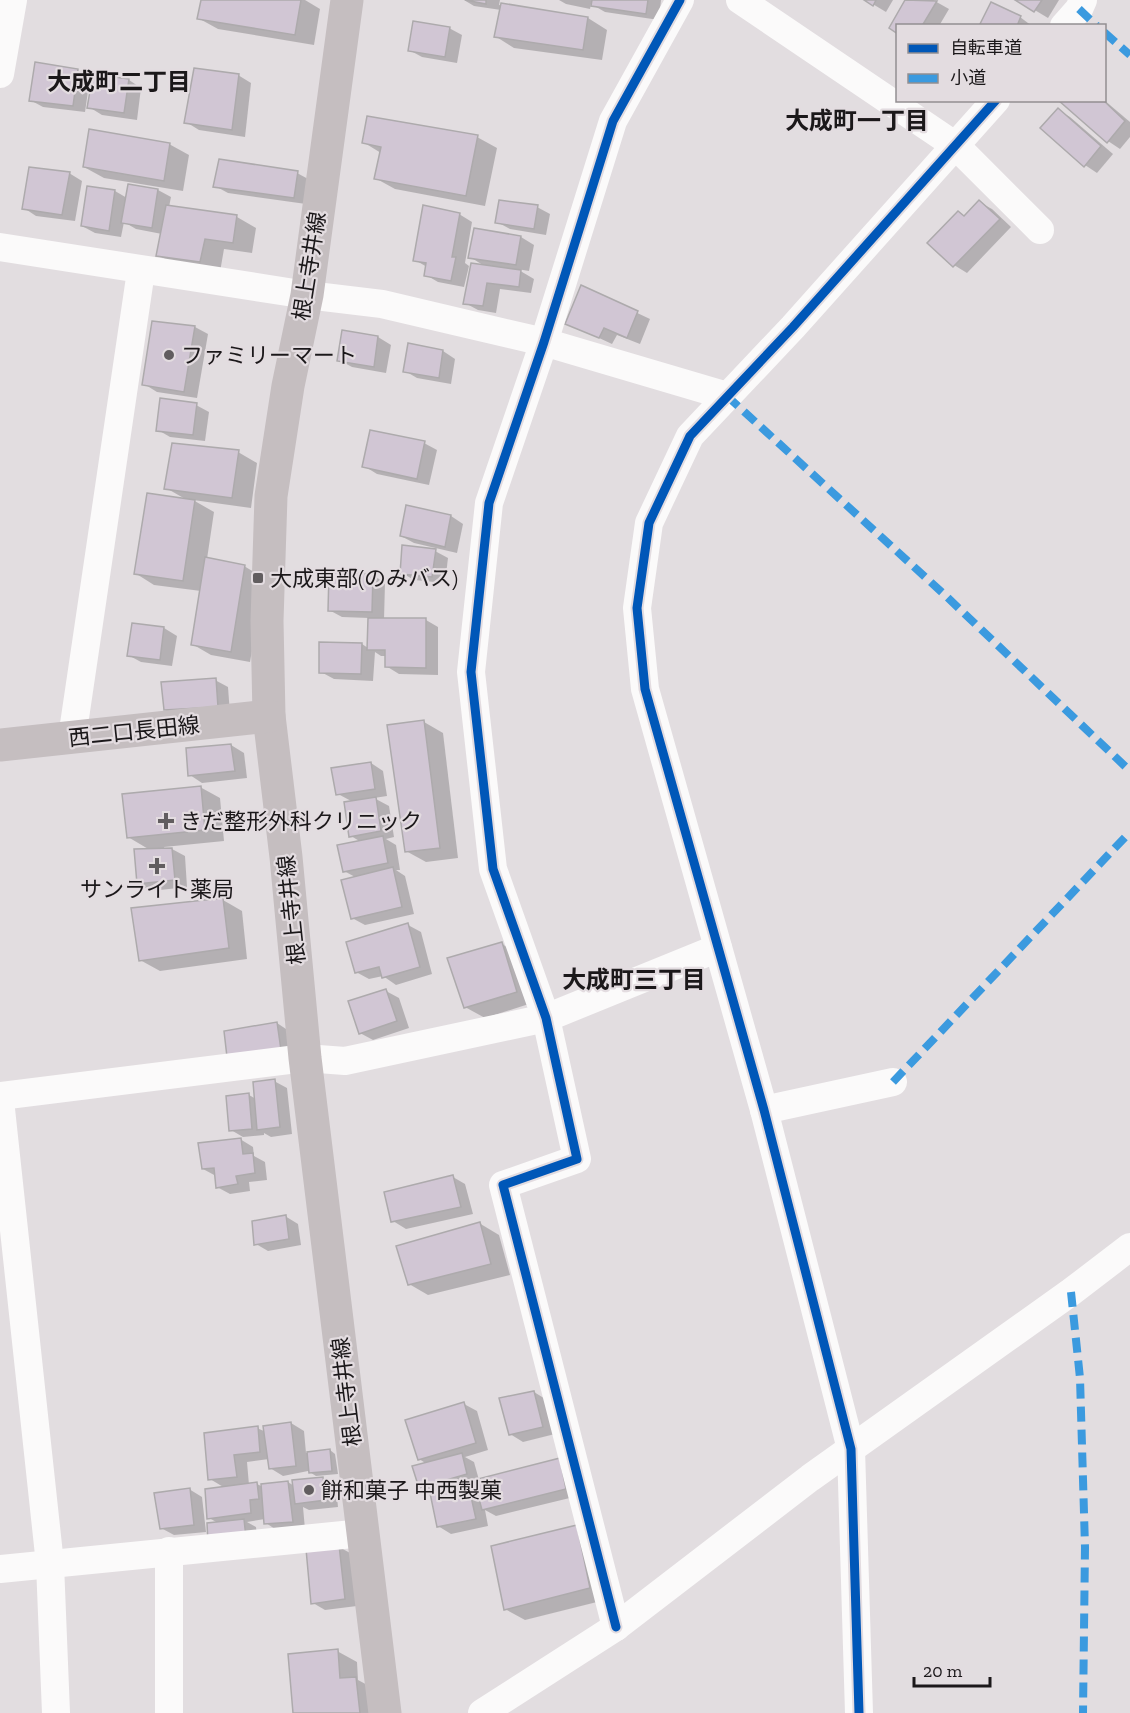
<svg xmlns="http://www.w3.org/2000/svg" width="1130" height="1713" font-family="'Zilla Slab','Noto Sans JP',serif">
<rect width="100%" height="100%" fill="#e2dde0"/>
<g fill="#0003" fill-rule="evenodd">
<polygon points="202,0 305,0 320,9 314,45 218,29 198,18"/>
<polygon points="464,0 500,0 499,5 588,18 607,30 602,60 514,48 495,36 501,10 474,6"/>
<polygon points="559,0 661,0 659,20 605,12 591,4 590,9 566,4"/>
<polygon points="866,0 893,0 886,12"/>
<polygon points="907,0 933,0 949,9 939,26 898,26 891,28"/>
<polygon points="1018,0 1059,0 1048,18"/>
<polygon points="1020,17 1032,26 981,26"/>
<polygon points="449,28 462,35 457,63 422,57 409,50"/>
<polygon points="77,70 90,77 85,112 43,107 30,100"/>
<polygon points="238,75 251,83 245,137 199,130 186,122"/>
<polygon points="129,80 141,88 137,120 102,115 89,107"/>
<polygon points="1060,100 1104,100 1130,122 1130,137 1120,149 1108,141"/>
<polygon points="1058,110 1070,117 1113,154 1097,173 1085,165"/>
<polygon points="477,137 497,148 485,206 395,189 375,178 381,153 363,142"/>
<polygon points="169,144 189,155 183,191 104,178 84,167"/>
<polygon points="69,173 82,181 75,221 36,216 24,208"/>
<polygon points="297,173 310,180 306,204 228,193 215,186"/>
<polygon points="129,185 158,190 171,197 169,207 237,217 256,228 252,253 224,249 220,272 177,266 158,255 162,234 136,229 124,222 121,237 95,233 82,226 88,188 115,191 127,198"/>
<polygon points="979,202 992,209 1011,227 967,273 954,265 958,213 965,217"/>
<polygon points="537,207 550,214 546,235 510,229 497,222"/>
<polygon points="459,214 472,222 465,263 469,266 464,287 438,282 426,275 427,267 415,260"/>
<polygon points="475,229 521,237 534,245 529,271 517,269 534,279 531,293 500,289 496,313 478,310 465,303 486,267 470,257"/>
<polygon points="582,287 650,319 640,344 617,335 612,344 567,323"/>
<polygon points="153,322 195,327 208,334 197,398 157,392 144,384"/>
<polygon points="343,332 378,337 391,345 386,373 352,367 339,360"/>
<polygon points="443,351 455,359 451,384 417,378 405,371"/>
<polygon points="196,405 209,412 205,441 170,437 158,430"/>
<polygon points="424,443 437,450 429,485 377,474 364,466"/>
<polygon points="238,452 257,463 251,508 193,500 214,512 207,559 244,566 264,578 250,662 211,655 192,644 201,591 154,585 135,573 187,500 166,488"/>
<polygon points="407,507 451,516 463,524 457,553 414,543 401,536"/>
<polygon points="435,551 448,558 445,583 414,580 402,573"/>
<polygon points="373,575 385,583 384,620 426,620 438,627 438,675 399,674 386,666 386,656 381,656 375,652 373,681 334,679 321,672 362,644 368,648 369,618 342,617 329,610"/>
<polygon points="133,624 164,628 177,636 172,666 141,662 128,655"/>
<polygon points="215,680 228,687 230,714 178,717 165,710"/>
<polygon points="424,722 443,733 458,858 426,862 406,851"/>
<polygon points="231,745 244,753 247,778 202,783 190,775"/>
<polygon points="371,763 383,771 387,796 374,798 389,806 394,837 386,839 396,845 400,870 396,870 405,876 414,914 365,925 352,918 357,878 344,871 361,842 351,836 353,802 338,794"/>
<polygon points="200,787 220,798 224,841 164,847 165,850 172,849 185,856 187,887 151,891 138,884 150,850 128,837"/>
<polygon points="223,900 242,911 247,959 160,971 140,960"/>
<polygon points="408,925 421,932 432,974 396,985 383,976 369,979 356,972"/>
<polygon points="502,944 521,955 535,1002 485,1018 465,1007"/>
<polygon points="386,991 399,998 409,1028 373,1040 360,1033"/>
<polygon points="277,1023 289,1031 293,1057 241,1063"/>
<polygon points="274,1081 287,1088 292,1134 271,1137 264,1133 264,1135 243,1137 231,1130 249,1095 256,1099"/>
<polygon points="240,1139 253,1147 254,1156 265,1162 267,1180 249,1182 250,1191 230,1194 217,1187 216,1176 203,1169"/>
<polygon points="453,1177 465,1184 473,1214 406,1229 393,1221"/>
<polygon points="285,1216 298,1224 301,1245 268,1251 256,1244"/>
<polygon points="479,1223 499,1235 510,1275 428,1295 409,1284"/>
<polygon points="534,1392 547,1400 555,1434 523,1442 510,1434"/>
<path d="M464 1404 477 1411 488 1450 465 1457 474 1462 479 1480 560 1460 578 1496 496 1516 485 1510 488 1526 451 1534 438 1526 432 1495 420 1487 427 1464 419 1459ZM476 1482 478 1490 468 1484Z"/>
<polygon points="291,1423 304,1431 306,1453 330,1450 335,1454 338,1474 316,1476 308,1471 283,1476 270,1468 269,1459 247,1462 249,1485 257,1484 261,1486 288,1482 294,1486 323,1478 336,1486 338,1507 309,1510 303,1507 305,1529 278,1531 266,1523 265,1519 247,1522 256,1527 258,1545 209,1518 225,1488 210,1479 257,1428 266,1432"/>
<polygon points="189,1489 202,1497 206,1532 174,1535 161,1528"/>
<polygon points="576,1526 609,1599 525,1620 505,1609"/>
<polygon points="339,1547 352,1554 357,1606 325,1610 313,1603"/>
<polygon points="337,1651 357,1662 358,1680 375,1689 377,1713 295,1713"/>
</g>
<g fill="#d1c6d4" stroke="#adaaac" stroke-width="1.5">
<polygon points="201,0 301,0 295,35 197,19"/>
<polygon points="465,0 486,0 486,4"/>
<polygon points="592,0 648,0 646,14 591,6"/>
<polygon points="864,0 876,0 873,6"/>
<polygon points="905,0 937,1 922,26 898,26 898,34 889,28"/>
<polygon points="1015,0 1042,0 1034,12"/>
<polygon points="991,2 1021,16 1017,26 979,26"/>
<polygon points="501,3 588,17 583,50 494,37"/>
<polygon points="413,21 450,27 445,57 408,51"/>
<polygon points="35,62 78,69 73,106 29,101"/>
<polygon points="194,68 239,74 232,130 184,123"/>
<polygon points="93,74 129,79 124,113 87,108"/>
<polygon points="1058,100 1103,100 1125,121 1107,143"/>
<polygon points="1058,108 1101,146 1084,167 1040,128"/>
<polygon points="367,116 478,135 466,196 374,179 381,147 362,143"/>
<polygon points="89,129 170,143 164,181 83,167"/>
<polygon points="219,159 298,171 294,198 213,187"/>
<polygon points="29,167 70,172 62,215 22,209"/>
<polygon points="128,184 158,189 152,228 121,223"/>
<polygon points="87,186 115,190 109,231 81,226"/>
<polygon points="499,200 538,205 534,229 495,223"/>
<polygon points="979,200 1000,219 953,267 927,243 958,211 964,216"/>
<polygon points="166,205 237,215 233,243 205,239 200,262 156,256"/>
<polygon points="423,205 460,213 452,257 456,257 451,281 424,276 426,263 413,261"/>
<polygon points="474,228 521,236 516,265 468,258"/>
<polygon points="471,263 521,270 519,287 487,283 483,306 463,304"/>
<polygon points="581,285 638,311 627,338 604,328 599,338 565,324"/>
<polygon points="152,321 195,326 184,392 142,385"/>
<polygon points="342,330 378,336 374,367 337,361"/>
<polygon points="408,343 443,350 439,378 403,372"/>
<polygon points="160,398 197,403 193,435 156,431"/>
<polygon points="370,430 425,441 417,479 362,467"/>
<polygon points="172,443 239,450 232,498 164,489"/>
<polygon points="147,493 195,500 183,581 134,574"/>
<polygon points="406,505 451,515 445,547 400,536"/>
<polygon points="402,545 436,549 432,577 400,574"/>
<polygon points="205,557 245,565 231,652 191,645"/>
<polygon points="329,572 373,574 372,612 328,611"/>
<polygon points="368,618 426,618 426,668 385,667 385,650 367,650"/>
<polygon points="132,623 164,627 160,660 127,656"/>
<polygon points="319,642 362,643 361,674 319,673"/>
<polygon points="216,678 218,707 164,710 161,682"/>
<polygon points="424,720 440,848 405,852 387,725"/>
<polygon points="231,744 235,771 188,776 186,748"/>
<polygon points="371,762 375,789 336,795 331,768"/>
<polygon points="201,786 205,830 127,838 122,794"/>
<polygon points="376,797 381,831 349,837 344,802"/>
<polygon points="383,836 388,863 343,872 337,845"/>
<polygon points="172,848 175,880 137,884 134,849"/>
<polygon points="393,867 402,907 351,919 341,880"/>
<polygon points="223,898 229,948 139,961 131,908"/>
<polygon points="408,923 420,967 382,978 379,967 355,973 346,942"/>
<polygon points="502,942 517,992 464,1008 447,958"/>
<polygon points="386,989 397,1021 359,1034 348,1001"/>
<polygon points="277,1022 281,1050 227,1057 224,1031"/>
<polygon points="275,1079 280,1127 257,1130 253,1082"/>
<polygon points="249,1093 252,1129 229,1131 226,1096"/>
<polygon points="241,1138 243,1154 253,1153 255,1173 236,1176 238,1184 216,1188 214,1168 202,1169 198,1143"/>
<polygon points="453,1175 461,1207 391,1222 384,1192"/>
<polygon points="286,1215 289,1239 254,1245 252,1221"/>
<polygon points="480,1222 491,1264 408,1285 396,1246"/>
<polygon points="534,1391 543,1427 509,1435 499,1398"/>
<polygon points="464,1402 476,1443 418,1460 405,1420"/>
<polygon points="291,1422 296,1466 269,1469 263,1426"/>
<polygon points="258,1426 260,1452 234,1455 237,1477 208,1480 204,1433"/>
<polygon points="330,1449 332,1471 309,1473 307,1452"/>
<polygon points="462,1453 467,1474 419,1488 412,1466"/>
<polygon points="560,1458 566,1489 482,1510 474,1480"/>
<polygon points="323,1477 326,1500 295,1504 292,1480"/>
<polygon points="288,1481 293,1522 264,1524 261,1484"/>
<polygon points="257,1482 259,1499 250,1500 251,1513 207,1519 205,1489"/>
<polygon points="468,1483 476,1519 437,1527 430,1493"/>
<polygon points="190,1488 194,1525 160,1529 154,1493"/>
<polygon points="244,1519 246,1538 208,1543 207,1523"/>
<polygon points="577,1525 590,1588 504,1610 491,1546"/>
<polygon points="339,1545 345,1599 311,1604 306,1549"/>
<polygon points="338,1649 340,1678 356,1677 360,1713 293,1713 288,1654"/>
</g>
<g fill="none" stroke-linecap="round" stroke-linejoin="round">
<g stroke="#fbfafa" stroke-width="28">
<polyline points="740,0 956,146 1040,230"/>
<polyline points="1064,26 1079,9 1083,0"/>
<polyline points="0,74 13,0"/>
<polyline points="0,247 307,295 382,304 544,342 727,396"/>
<polyline points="72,738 141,271"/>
<polyline points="0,1096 305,1058 345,1061 546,1018 718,948"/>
<polyline points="0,1100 50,1564 56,1713"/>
<polyline points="764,1110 893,1082"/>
<polyline points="0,1569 363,1533"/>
<polyline points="616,1627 503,1185 577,1159 546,1018 493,869 471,672 489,503 544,342 613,121 680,0"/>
<polyline points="169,1713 169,1551"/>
<polyline points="482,1713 616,1627 810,1478 1071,1292 1130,1247"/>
<polyline points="859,1713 851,1449 764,1110 645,689 637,608 649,523 690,436 793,327 996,100"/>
</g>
<g stroke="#c5bec0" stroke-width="33">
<polyline points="347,0 307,295 288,386 271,496 267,621 269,716 286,857 305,1058 385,1713"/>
<polyline points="0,745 269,716"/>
</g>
<g stroke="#3b9adf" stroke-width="8" stroke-dasharray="15 8" stroke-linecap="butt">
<polyline points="1079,9 1097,26"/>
<polyline points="1104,32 1130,55"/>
<polyline points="727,396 947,597 1130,771"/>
<polyline points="893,1082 1130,832"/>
<polyline points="1071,1292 1080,1378 1085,1547 1083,1713"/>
</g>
<defs>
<g id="cycleway">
<polyline points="616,1627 503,1185 577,1159 546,1018 493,869 471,672 489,503 544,342 613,121 680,0"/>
<polyline points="859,1713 851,1449 764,1110 645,689 637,608 649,523 690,436 793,327 996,100"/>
</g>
</defs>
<use href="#cycleway" stroke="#e3dce0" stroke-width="13"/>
<use href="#cycleway" stroke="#0057b8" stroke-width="9"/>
</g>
<g fill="#615d5f" stroke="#e3dce0" stroke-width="2">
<circle cx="169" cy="355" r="6"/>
<rect x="252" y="572" width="12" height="12" rx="3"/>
<path d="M163 812h6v6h6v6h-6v6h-6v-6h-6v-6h6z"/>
<path d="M154 857h6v6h6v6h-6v6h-6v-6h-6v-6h6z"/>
<circle cx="309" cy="1490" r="6"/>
</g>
<g text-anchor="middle" stroke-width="4.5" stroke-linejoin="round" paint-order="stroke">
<g font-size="22" fill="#1b181a" stroke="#e3dce0">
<text transform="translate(309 266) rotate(-81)" y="8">根上寺井線</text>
<text transform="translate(134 731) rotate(-6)" y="8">西二口長田線</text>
<text transform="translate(291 910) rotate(-96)" y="8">根上寺井線</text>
<text transform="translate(346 1392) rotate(-97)" y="8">根上寺井線</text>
</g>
<g font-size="22" fill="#1b181a" stroke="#e3dce0" text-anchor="start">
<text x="181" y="363">ファミリーマート</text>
<text x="270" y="586">大成東部(のみバス)</text>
<text x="180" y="829">きだ整形外科クリニック</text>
<text x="157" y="897" text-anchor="middle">サンライト薬局</text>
<text x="321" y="1498">餅和菓子 中西製菓</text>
</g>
<g font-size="24" font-weight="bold" fill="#1b181a" stroke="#e3dce0">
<text x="119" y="90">大成町二丁目</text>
<text x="857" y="129">大成町一丁目</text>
<text x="634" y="988">大成町三丁目</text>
</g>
</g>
<rect x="896" y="24" width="210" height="78" fill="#e3dce0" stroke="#938e91" stroke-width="1.5"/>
<rect x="908" y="44" width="30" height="9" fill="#0057b8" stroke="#938e91" stroke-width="1.5"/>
<text x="950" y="54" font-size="18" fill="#1b181a">自転車道</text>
<rect x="908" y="74" width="30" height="9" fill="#3b9adf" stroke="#938e91" stroke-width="1.5"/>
<text x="950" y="84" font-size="18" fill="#1b181a">小道</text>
<path d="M914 1677v9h76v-9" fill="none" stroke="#1b181a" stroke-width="3"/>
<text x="923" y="1677" font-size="18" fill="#1b181a" stroke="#e3dce0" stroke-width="4.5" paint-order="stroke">20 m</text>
</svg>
